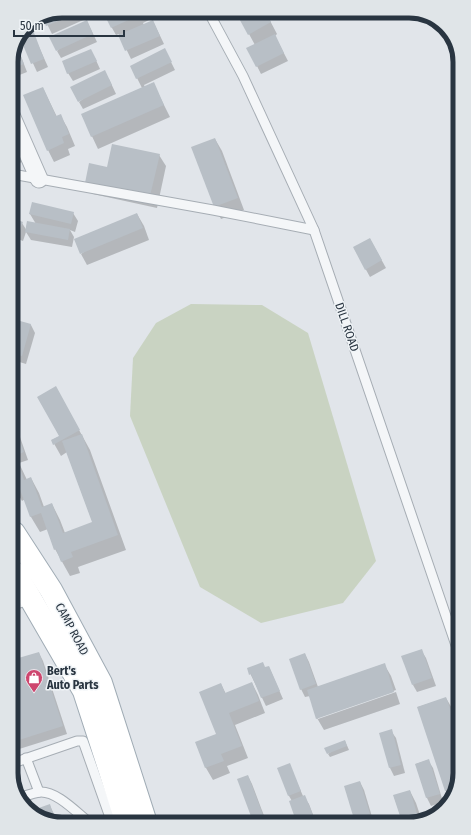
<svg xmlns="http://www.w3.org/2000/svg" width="471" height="835" font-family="'Fira Sans Condensed',sans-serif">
<rect width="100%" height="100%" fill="#e1e5ea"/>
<polygon fill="#c9d3c2" points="191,304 262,305 308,333 376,561 343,603 261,623 200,587 130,416 133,358 156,323"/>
<g fill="#0003">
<polygon points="62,11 88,11 90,17 52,34 44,18"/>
<polygon points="112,11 150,11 153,18 143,23 144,25 153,21 164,44 131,59 119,34 116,35 112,28"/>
<polygon points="265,11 277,34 275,36 288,61 261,74 248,48 255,45 249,34"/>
<polygon points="87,21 97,42 61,58 57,51"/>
<polygon points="32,31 48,67 37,72 21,37"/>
<polygon points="17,46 27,72 12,78 11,58"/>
<polygon points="95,58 100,69 73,81 68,73"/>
<polygon points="169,58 175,70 144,85 145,87 153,83 170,117 98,149 82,115 142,88 131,66"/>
<polygon points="109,79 116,94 83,109 79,102"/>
<polygon points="43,88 57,117 60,115 67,127 75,146 68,149 70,155 54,162 48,150"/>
<polygon points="12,137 22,162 12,166"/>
<polygon points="215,139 222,151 244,210 221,219 215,207"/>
<polygon points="159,155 166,166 157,208 93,194 86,183 107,168"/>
<polygon points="73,213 78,221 75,232 70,230 74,237 72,247 31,240 26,232 23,241 12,237 12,219 22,223 27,231 36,224 30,214"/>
<polygon points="137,214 144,226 149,240 87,265 81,254"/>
<polygon points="370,239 386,268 370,277 354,248"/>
<polygon points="13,320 31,325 35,333 26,364 13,360"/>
<polygon points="62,399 90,450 126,550 78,567 80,573 70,576 55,549 48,529 40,532 31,517 25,499 22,501 14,487 14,429 15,429 20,437 28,460 19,463 27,480 31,478 39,493 44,507 52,504 60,520 65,533 93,523 67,452 61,456 52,440 60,436"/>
<polygon points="421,650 426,658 436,686 417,692 413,685"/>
<polygon points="39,653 43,661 67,734 16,750 15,660"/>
<polygon points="305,654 309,662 318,687 384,664 391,676 396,690 318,717 318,719 396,692 400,704 324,730 317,718 310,696 305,697 301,689"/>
<polygon points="269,667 283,699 266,706 248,669"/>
<polygon points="252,683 258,695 265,713 235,725 248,758 227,766 230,773 213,780 206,768 196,743 217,735 221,684 226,694"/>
<polygon points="446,698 453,710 460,731 460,774 452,800 446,791 418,707"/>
<polygon points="391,731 396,738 405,773 394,776 390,768"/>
<polygon points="345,741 349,750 330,757 328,754"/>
<polygon points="428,760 433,768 443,802 431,806 427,798 416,764"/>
<polygon points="289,764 303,796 309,804 315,820 298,821 292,801 289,796"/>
<polygon points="248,776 252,784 266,821 254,821 253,818"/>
<polygon points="360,782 364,790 373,820 355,820 355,819"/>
<polygon points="410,791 416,803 421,818 432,819 402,819 394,796"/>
<polygon points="50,806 59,824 33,815 30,812"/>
</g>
<g fill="#b8bfc6">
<polygon points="62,11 82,11 46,26 43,19"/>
<polygon points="110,11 148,11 111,28 104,14"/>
<polygon points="235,11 266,11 271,22 248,35"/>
<polygon points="87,20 93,34 56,51 49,37"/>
<polygon points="153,20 160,36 125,51 118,35"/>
<polygon points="33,30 44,59 31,64 20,38 22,34"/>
<polygon points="275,34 284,53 256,67 246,48"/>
<polygon points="17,46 24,64 11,69 11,58"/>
<polygon points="165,48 172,62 136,79 130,66"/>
<polygon points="91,49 97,61 67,74 62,61"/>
<polygon points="105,70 112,85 78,102 70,87"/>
<polygon points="154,82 164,105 91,137 81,114"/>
<polygon points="43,87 56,116 61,114 69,134 62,137 64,143 47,151 23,95"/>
<polygon points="215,138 238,198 214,207 191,147"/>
<polygon points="112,144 160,154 150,196 85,183 89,163 107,167"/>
<polygon points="32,202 74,212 71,224 29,214"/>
<polygon points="137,213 143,228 80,254 74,239"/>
<polygon points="12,218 23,222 18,234 12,231"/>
<polygon points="27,221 70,229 68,240 25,232"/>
<polygon points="370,238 382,260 365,270 353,247"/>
<polygon points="13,319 31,324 22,356 13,354"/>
<polygon points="56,386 80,430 53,445 51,440 59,436 37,397"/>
<polygon points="15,427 24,452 14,456 14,428"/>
<polygon points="82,434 118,535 71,552 73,557 61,562 56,549 54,550 41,513 30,517 18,484 14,485 14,457 16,456 24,480 31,477 42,507 52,503 63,533 92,522 62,441"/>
<polygon points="422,649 432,678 412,685 401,656"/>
<polygon points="39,652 63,726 16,741 15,659"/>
<polygon points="305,653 316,684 300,690 289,659"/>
<polygon points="263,662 265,667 269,666 280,691 261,698 251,674 249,675 247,668"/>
<polygon points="385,663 394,692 316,719 307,690"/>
<polygon points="252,682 259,701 229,713 242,746 221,754 224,761 205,768 195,742 216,734 199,692 221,683 225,693"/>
<polygon points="446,697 460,736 460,774 456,788 445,791 417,707"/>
<polygon points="392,729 401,765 389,768 379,733"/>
<polygon points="345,740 347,746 327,754 324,748"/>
<polygon points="429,759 440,794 426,798 415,764"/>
<polygon points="290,763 301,791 288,796 277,768"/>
<polygon points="248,775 263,815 252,819 237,779"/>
<polygon points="360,781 370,814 354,819 344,786"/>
<polygon points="410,790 418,817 442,810 432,819 401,819 393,795"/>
<polygon points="305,795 315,820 296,821 289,801"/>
<polygon points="50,804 56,823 33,815 30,811"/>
</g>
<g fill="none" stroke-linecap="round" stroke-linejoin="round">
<defs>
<g id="service">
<polyline points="208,11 243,76 314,230 459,654"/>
<polyline points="12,174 213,210 314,230"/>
<polyline points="26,758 39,792"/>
<polyline points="16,762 77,741 83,741 112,823"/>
<path d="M18 798C25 796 33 793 40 792 57 791 77 813 90 823"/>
</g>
<g id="minor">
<polyline points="11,115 39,179"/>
<polyline points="15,600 29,596"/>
</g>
<g id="primary">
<polyline points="14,533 51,590 101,683 146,823"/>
<polyline points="15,573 29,596 84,691 127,823"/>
</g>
</defs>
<use href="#service" stroke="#a6adb4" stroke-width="11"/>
<use href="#minor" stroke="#a6adb4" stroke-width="19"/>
<use href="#primary" stroke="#a0acb5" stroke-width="24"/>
<use href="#service" stroke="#f4f6f8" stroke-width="9"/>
<use href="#minor" stroke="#f4f6f8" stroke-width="17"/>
<use href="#primary" stroke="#fff" stroke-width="22"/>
</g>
<defs>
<symbol id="shop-pin" viewBox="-11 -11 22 30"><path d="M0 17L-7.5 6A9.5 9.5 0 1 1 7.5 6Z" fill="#ce466e" stroke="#f0f4f7"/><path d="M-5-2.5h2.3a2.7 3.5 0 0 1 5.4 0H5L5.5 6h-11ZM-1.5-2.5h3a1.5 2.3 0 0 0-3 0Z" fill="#fff"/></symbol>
</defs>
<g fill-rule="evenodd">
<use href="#shop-pin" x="24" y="668" width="20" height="27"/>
</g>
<g text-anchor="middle" stroke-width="3" stroke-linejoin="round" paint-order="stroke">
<g font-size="12" fill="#293541" stroke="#f0f4f7">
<text transform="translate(347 327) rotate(71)" y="4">DILL ROAD</text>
<text transform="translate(72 629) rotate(62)" y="4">CAMP ROAD</text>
</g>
<g font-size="12" font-weight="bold" fill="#293541" stroke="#f0f4f7" text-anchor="start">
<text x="47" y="675">Bert's<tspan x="47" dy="14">Auto Parts</tspan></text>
</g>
</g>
<path d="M0 0H471V835H0ZM62 18H409A44 44 0 0 1 453 62V773A44 44 0 0 1 409 817H62A44 44 0 0 1 18 773V62A44 44 0 0 1 62 18Z" fill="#e0e5e8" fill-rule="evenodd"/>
<path fill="none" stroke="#293541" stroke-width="5" d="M62 18H409A44 44 0 0 1 453 62V773A44 44 0 0 1 409 817H62A44 44 0 0 1 18 773V62A44 44 0 0 1 62 18Z"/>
<path d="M14 30v6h110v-6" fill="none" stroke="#293541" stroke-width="2"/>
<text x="20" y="30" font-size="12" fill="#293541" stroke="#f0f4f7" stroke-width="3" paint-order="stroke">50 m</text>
</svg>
